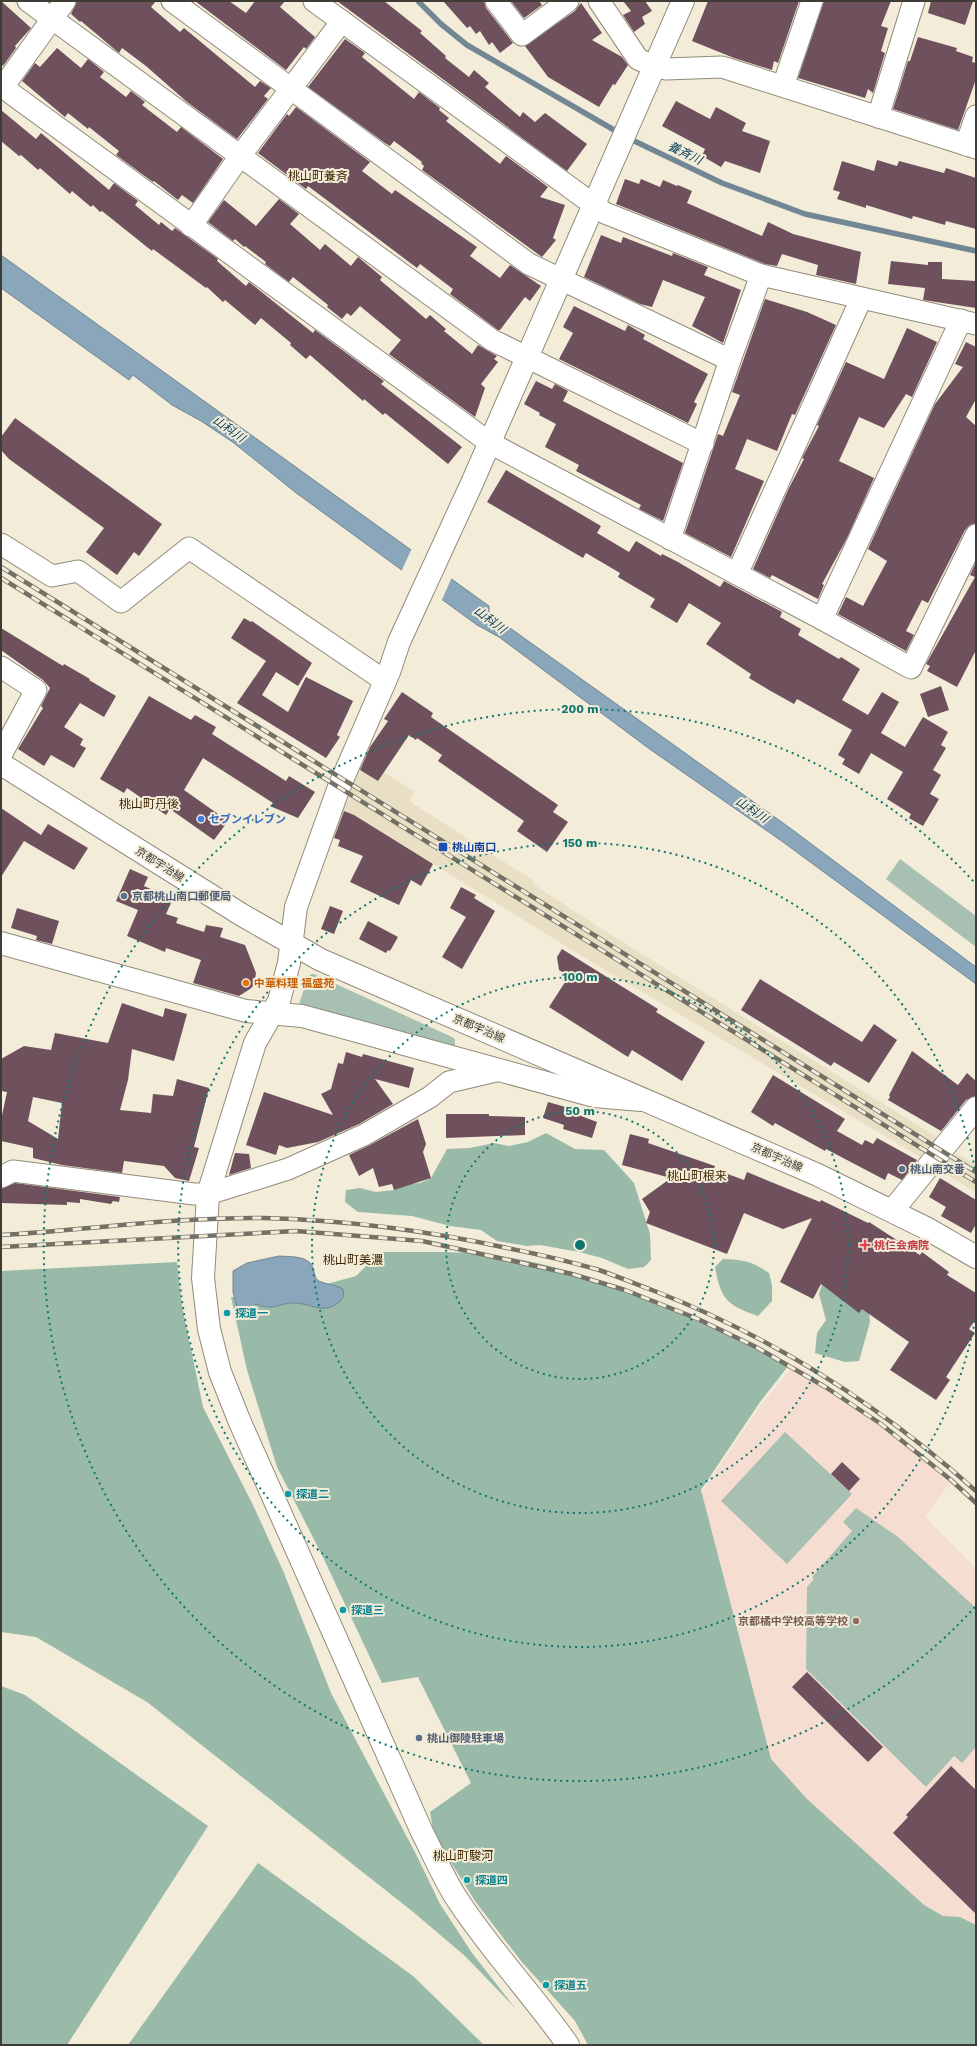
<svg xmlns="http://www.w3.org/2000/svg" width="977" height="2046" font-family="'Work Sans','Noto Sans JP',sans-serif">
<rect width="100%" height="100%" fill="#f2ecd9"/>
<g fill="#e8dfc5">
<polygon points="366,756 379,764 377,768 415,792 409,801 534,881 533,884 600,928 943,1141 925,1160 585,958 393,839 360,848 334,837 343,804"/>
<polygon points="957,1153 976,1165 976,1193 941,1171"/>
</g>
<polygon fill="#f5ddd2" points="795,1364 897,1437 950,1482 925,1517 976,1569 976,1929 944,1920 924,1909 808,1803 771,1763 701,1493 761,1405"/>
<g fill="#a7c0b2">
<polygon points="900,859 976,916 976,947 886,879"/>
<polygon points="311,974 314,974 452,1037 455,1039 455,1047 301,1007 299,1004 308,977"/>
<polygon points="785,1432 852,1494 787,1564 721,1501"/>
<polygon points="856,1508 898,1537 976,1608 976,1747 962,1763 954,1756 926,1787 806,1669 807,1587 814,1579 812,1577 852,1531 843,1522"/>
</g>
<g fill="#99baa8">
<polygon points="546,1133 575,1149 604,1150 634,1183 650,1234 651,1260 644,1267 628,1269 602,1258 579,1252 540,1245 527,1246 497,1241 481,1230 450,1226 412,1216 358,1212 345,1202 346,1190 360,1188 376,1192 394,1190 402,1185 420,1183 431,1178 447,1149 470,1148 494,1143 509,1146 528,1142"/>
<path d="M380 1252C402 1252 425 1252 447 1252 458 1253 469 1252 480 1253 594 1268 688 1312 789 1365L760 1402 701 1490 771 1759 807 1799 924 1905 943 1916 960 1917 976 1925V2045H588L575 2021 521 1961 475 1901 434 1835 430 1812 471 1783 418 1677 382 1683 321 1553 277 1467 247 1370 231 1297 272 1299 356 1276Z"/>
<path d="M723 1259C743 1260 752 1261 769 1273L772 1285V1301L758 1316C726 1305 721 1299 715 1267Z"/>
<polygon points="177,1262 182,1306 203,1407 253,1505 284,1573 331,1693 417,1856 440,1904 472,1953 515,2008 465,1956 412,1911 147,1702 36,1637 1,1632 1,1271"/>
<polygon points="824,1277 869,1313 870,1322 859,1361 845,1362 815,1353 817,1333 826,1320 819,1294"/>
<polygon points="1,1686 25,1695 208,1826 67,2045 1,2045"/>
<polygon points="258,1863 413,1976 484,2045 128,2045"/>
</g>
<g fill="#89a6bb" stroke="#728693">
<polygon points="1,255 489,606 489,613 790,828 976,967 976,984 783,842 651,750 499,637 477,625 295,492 234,443 201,421 172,405 133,375 129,380 1,288"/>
<path d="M279 1256C289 1257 309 1255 313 1268 315 1273 314 1278 319 1281 325 1284 336 1285 343 1289 344 1295 344 1299 338 1303 324 1314 311 1304 296 1303 279 1302 275 1312 256 1304L247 1316 243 1317 239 1315 233 1292V1271L247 1263Z"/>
</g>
<polygon fill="#f2ecd9" points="412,548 452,577 441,602 401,572"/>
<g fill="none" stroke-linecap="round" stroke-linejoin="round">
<g stroke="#728693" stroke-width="5.5">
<polyline points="418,1 441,24 467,45 621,134"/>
<polyline points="628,138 722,183 805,214 976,251"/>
</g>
</g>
<g fill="#6f515d" fill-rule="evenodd">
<polygon points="1,1 31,28 15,46 16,48 3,66 1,64"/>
<polygon points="77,1 156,1 151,7 180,32 184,28 255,87 260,81 271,88 264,96 268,99 237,139 187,102 146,66 122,48 119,53 81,21 80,22 71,14"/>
<polygon points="195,1 229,1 246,13 255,1 285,1 280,7 315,37 306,49 304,47 286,70"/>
<polygon points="337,1 384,1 422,31 420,33 446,56 445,58 469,77 474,70 489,83 485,87 520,117 523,112 535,122 545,113 587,144 567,171"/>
<polygon points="443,1 484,1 486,8 513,43 500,53 492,42 489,45 480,31 476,34 470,26 467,28"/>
<polygon points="511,1 539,1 542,5 524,18"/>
<polygon points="623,1 645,1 652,11 642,17 645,24 634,32 623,15 631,11"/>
<polygon points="708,1 799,1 778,63 774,61 772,70 734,58 692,41"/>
<polygon points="824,1 891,1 881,26 888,28 881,51 885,53 873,93 868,89 865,98 798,78"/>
<polygon points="931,1 973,1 965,25 928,13"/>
<polygon points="581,3 602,33 592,40 622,57 628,65 615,85 613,84 599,107 548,77 525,46 575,11"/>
<polygon points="918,37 957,48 956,51 973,57 972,62 976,63 976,79 958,130 893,109 908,61 910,61"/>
<polygon points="345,39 365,53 362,57 414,99 419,92 440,108 439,110 449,118 446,121 500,164 506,156 548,187 540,197 565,205 553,238 556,240 542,257 422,170 424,166 421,163 422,162 394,141 390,146 385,143 308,87"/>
<polygon points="57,48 81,68 88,59 104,72 100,77 126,97 131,91 145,102 142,105 177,132 181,127 223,159 193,203 182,195 178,200 154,181 153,182 116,155 119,151 89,127 88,129 68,113 65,117 22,81 35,63 40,67"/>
<polygon points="676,101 710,119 716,107 746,123 742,131 770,141 760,173 725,161 721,167 702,156 705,149 662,126"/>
<polygon points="296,107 370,162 362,171 392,194 395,190 477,247 470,256 500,278 510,265 541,286 530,301 525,297 500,330 498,330 450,294 453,289 420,264 417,268 308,186 306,189 258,153 287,114 289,116"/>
<polygon points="1,110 36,139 41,133 109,190 114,183 138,201 135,205 159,225 161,222 172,231 175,228 218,259 217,261 246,286 249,282 313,333 315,330 384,381 381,384 462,447 448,464 385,413 383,415 364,399 363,401 310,355 306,359 290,345 291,343 261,318 255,325 225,300 223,302 207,287 206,288 153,249 152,251 102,211 100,212 93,205 91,207 72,191 70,194 40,168 38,170 21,155 19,156 1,141"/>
<polygon points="877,160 897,166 899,161 944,173 946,168 976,178 976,229 946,221 945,225 913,216 912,219 866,205 866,208 837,199 840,192 833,190 842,161 874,171"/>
<polygon points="625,179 639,184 641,179 660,187 663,180 677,186 678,185 692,191 687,203 762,236 768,222 793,234 861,252 856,284 816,275 818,265 782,254 777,266 765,264 616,204"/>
<polygon points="279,199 299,214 290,224 320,250 325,244 351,266 358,257 382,277 380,280 426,319 430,315 446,329 444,331 472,354 478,345 497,356 494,359 498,362 481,384 485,388 475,417 389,354 401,340 360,306 351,316 347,313 342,319 327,307 328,305 293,277 289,282 265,264 266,262 245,246 244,247 235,239 233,241 208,222 224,200 256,226"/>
<polygon points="601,235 621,243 623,237 672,256 673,253 708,267 704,275 741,290 723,343 692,326 705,297 663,280 652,307 640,304 584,277"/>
<polygon points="891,261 928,265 928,262 942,262 942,279 976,281 976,308 923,300 925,288 888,284"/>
<polygon points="765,299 807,312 836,325 795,415 792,414 777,451 747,439 735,469 764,481 731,557 685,533 718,434 723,436 740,395 732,392"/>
<polygon points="574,306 625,331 628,325 645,335 643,339 708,374 694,402 697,404 688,423 559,359 573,333 563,327"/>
<polygon points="907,328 937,342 912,397 906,394 884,428 859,417 839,461 874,478 847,538 822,584 824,585 818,599 772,575 770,578 753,569 789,488 804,459 802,458 819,426 817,425 846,362 884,379"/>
<polygon points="966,342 976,347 976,399 966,417 976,426 976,523 970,525 965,530 928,603 922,600 906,631 914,635 906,651 838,614 846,597 863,606 887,561 868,549 935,404 963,367 955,364"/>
<polygon points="536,381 552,389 555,384 568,391 563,401 683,463 663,521 639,509 641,505 576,471 579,465 545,447 556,424 539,415 540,413 524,404"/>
<polygon points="15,418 162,524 139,556 134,552 117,575 86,552 104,528 9,459 1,450 1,437"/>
<polygon points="506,470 601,526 597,533 629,552 636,541 661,556 662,554 678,562 720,587 724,581 782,612 780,617 801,629 798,635 839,659 841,657 860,669 842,700 868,715 882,692 899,702 881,733 905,747 923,717 948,732 941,745 946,748 933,770 941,775 930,794 939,799 923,826 909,818 911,814 887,799 903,772 871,753 859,774 842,764 845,759 838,755 852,730 797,699 794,704 769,690 749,678 751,674 706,644 721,623 689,603 677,623 650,607 655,599 618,577 620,573 586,553 583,558 487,502"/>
<polygon points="976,562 976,650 957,687 927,671 930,666 926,664 975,577 970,575"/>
<polygon points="244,618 251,622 252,621 312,663 298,686 276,672 262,695 288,712 306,677 353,701 337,735 340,737 326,758 237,703 266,661 231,638"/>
<polygon points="1,628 63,666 64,664 90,679 89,680 116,696 104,717 80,703 64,727 83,739 80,745 86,748 74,768 51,755 44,766 18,749 43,708 41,706 50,688 43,680 1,650"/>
<polygon points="941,686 949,710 928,717 920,694"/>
<polygon points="402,692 433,713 431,717 558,805 553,812 568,822 547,852 517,831 524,821 438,761 442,755 417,738 416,740 409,735 378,781 360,770 370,747 388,721 384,719"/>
<polygon points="149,696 191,720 195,715 216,727 212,734 286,781 289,776 315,792 298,818 270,806 273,803 203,758 184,790 228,821 214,840 170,809 166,815 127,788 124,793 100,779"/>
<polygon points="1,808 41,835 48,824 88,848 74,870 24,841 1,877"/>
<polygon points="344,811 354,815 433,864 421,886 411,880 399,905 350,882 363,856 338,846 340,840 334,838"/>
<polygon points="130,869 148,877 144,886 160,893 158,897 171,903 166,914 178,918 176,923 204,932 206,925 223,928 220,937 245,945 256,973 254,985 250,989 239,996 193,983 201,960 166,948 165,952 127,936 138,910 116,901"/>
<polygon points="461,887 476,895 474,898 495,911 462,969 442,957 466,917 450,908"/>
<polygon points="330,906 343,911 334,934 321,929"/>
<polygon points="17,908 59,921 52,944 36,940 37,936 11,928"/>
<polygon points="368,921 398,937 390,951 388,950 386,953 359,939"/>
<polygon points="562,949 658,1009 656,1012 705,1042 682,1081 632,1050 628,1057 549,1007 569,976 559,970 557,957"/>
<polygon points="760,979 862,1042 874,1024 897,1040 869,1083 834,1062 831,1066 741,1010"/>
<path d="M122 1003 163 1017 165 1008 187 1014 174 1061 132 1049 128 1080 120 1110 151 1113 153 1094 173 1096 177 1079 209 1088 194 1147 199 1148 189 1181 175 1178 164 1166 124 1161 122 1173 62 1165 33 1158V1148L1 1141V1120L7 1092 1 1091V1059L24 1046 51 1050 55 1033 108 1043ZM33 1097 62 1103 58 1139 28 1121Z"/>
<polygon points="912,1051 958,1085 967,1073 976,1081 976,1096 966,1100 941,1131 888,1100 890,1097 889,1095"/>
<polygon points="346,1052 362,1057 363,1054 414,1068 409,1088 375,1079 393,1104 359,1124 318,1142 287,1148 279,1145 276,1155 246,1145 264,1092 333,1115 321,1094 331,1089 338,1063 343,1064"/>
<polygon points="773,1075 845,1119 837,1131 862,1145 865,1140 873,1144 877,1138 917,1160 902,1180 888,1173 885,1180 826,1149 825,1151 775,1123 773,1126 751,1112"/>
<polygon points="548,1102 569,1108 568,1111 597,1122 592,1138 563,1129 564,1125 543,1118"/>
<polygon points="446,1114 489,1114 489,1116 525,1117 525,1135 446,1138"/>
<polygon points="418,1119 426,1144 423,1152 431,1178 394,1190 392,1184 379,1187 373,1168 359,1176 349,1155 370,1145"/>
<polygon points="630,1134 649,1139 648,1143 715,1166 714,1169 744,1180 747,1172 820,1202 821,1200 868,1223 869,1222 920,1255 922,1252 949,1272 947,1275 976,1293 976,1319 969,1329 975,1333 946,1377 950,1380 936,1400 890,1370 909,1342 862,1309 859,1313 821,1284 813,1299 780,1282 812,1218 783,1229 744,1213 727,1254 646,1223 650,1212 642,1199 671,1178 622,1165"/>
<polygon points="235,1153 249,1154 251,1168 229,1175"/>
<polygon points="940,1178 976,1200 976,1224 971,1233 941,1216 946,1207 929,1197"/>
<polygon points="15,1183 120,1197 119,1202 113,1201 111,1204 80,1199 80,1203 67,1202 67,1205 1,1203 1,1189"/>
<polygon points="842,1462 860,1479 849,1491 831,1474"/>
<polygon points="807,1672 883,1747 868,1762 792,1687"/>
<polygon points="951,1766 976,1790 976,1914 893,1833 908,1817 906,1815"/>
</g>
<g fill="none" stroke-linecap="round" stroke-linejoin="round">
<defs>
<g id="minor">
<polyline points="28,1 492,340 703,444"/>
<polyline points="172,1 529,264 730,360"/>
<polyline points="314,1 605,213 761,275 976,324"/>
<polyline points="496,1 522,35 568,1"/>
<polyline points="599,1 638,59 653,66 666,69 722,67 976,148"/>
<polyline points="1,86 490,443 822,619 911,668 976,535"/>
<polyline points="783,86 812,1"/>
<polyline points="3,87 65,1"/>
<polyline points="878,117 914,1"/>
<polyline points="966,145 976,116"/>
<polyline points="191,226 240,156 342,21"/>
<polyline points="670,539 730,360 761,275"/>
<polyline points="1,544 52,576 78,571 121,602 189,548 385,681"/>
<polyline points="737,574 861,299"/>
<polyline points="822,619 961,320"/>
<polyline points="1,667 36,690 1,755"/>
<polyline points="1,1177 13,1171 194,1194 208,1194 288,1169 364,1135 430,1097 449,1082 500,1070"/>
</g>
<g id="tertiary">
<polyline points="1,943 246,1011 302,1016 594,1096 641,1100"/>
<polyline points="892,1211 976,1108"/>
<path d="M568 2045C534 1996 492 1952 459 1902 444 1880 434 1855 422 1832L239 1420 220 1372 209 1329 203 1278 208 1194 255 1043 279 1001 289 963 296 907 339 787 389 672 399 642 472 483 683 1"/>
</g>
<polyline id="primary" points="1,764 242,915 321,960 818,1175 926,1228 976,1257"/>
</defs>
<use href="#minor" stroke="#918b7a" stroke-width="23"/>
<use href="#tertiary" stroke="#918b7a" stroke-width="24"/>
<use href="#primary" stroke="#918b7a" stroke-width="24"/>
<use href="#minor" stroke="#fff" stroke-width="21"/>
<use href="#tertiary" stroke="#fff" stroke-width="22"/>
<use href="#primary" stroke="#fff" stroke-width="22"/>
<defs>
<g id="rail">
<polyline points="1,567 976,1172"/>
<polyline points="1,578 976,1182"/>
<path d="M1 1235C88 1230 175 1217 263 1218 348 1220 424 1230 507 1248 538 1254 568 1261 599 1270 617 1276 635 1284 652 1290 773 1337 880 1405 976 1491"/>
<polyline points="1,1247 296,1231 422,1241 572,1274 625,1290 698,1319 756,1347 827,1388 881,1424 951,1480 976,1503"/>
</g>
</defs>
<use href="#rail" stroke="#737065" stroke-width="4.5"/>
<use href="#rail" stroke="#f2ecd9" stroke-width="3" stroke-dasharray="9" stroke-linecap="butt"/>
</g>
<g fill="none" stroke="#0f766e" stroke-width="2" stroke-dasharray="2 4">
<circle cx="580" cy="1245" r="134"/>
<circle cx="580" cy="1245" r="268"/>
<path d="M976 1315A402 402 0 1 1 976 1175"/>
<path d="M975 1607A536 536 0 1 1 975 883"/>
</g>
<circle fill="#3f7fe0" stroke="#f2ecd9" stroke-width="1.5" cx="201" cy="819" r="4"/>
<rect fill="#1a4fb4" stroke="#f2ecd9" stroke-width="1.5" x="438" y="842" width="10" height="10" rx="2"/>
<g fill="#5c6f8a" stroke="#f2ecd9" stroke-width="1.5">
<circle cx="124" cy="896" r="4"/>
<circle cx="902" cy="1169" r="4"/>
<circle cx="419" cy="1738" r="4"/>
</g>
<circle fill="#e8710a" stroke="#f2ecd9" stroke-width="1.5" cx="246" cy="983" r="4"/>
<path fill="#e0444e" stroke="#f2ecd9" stroke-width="1.5" d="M863 1239h4v4h4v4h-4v4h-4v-4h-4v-4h4z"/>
<g fill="#0f9aa8" stroke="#f2ecd9" stroke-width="1.5">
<circle cx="227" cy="1313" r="4"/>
<circle cx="288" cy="1494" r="4"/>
<circle cx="343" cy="1610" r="4"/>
<circle cx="467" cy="1880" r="4"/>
<circle cx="546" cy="1985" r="4"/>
</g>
<circle fill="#8d6e63" stroke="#f2ecd9" stroke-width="1.5" cx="856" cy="1621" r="4"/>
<g text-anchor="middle" stroke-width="4" stroke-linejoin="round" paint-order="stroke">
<g font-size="11" font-weight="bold" fill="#366cbe" stroke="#f2ecd9" text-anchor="start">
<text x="209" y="823">セブンイレブン</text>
</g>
<g font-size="11" font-weight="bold" fill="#164399" stroke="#f2ecd9" text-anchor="start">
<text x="452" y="851">桃山南口</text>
</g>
<g font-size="11" fill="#3e3c35" stroke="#f2ecd9">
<text transform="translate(160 864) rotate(32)" y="4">京都宇治線</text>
<text transform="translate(479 1028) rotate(23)" y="4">京都宇治線</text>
<text transform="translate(777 1157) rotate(24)" y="4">京都宇治線</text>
</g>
<g font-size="11" font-weight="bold" fill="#4e5e75" stroke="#f2ecd9" text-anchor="start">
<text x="132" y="900">京都桃山南口郵便局</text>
<text x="910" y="1173">桃山南交番</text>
<text x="427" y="1742">桃山御陵駐車場</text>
</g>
<g font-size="11" font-weight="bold" fill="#c56008" stroke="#f2ecd9" text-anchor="start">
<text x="254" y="987">中華料理 福盛苑</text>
</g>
<g font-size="11" font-weight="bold" fill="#be3a42" stroke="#f2ecd9" text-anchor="start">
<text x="874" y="1249">桃仁会病院</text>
</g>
<g font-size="11" font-weight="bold" fill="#0d838f" stroke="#f2ecd9" text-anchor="start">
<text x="235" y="1317">探道一</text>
<text x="296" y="1498">探道二</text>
<text x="351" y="1614">探道三</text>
<text x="475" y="1884">探道四</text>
<text x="554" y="1989">探道五</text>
</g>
<g font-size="11" font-weight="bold" fill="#785e54" stroke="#f2ecd9" text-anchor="end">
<text x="848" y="1625">京都橘中学校高等学校</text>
</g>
<g font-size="12" font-style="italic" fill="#003856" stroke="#f2ecd9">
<text transform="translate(685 153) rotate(26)" y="4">養斉川</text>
<text transform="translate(229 429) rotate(35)" y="4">山科川</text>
<text transform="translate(490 620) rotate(37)" y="4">山科川</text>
<text transform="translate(752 810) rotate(34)" y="4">山科川</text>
</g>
<g font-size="12" fill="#412805" stroke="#f2ecd9">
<text x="318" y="180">桃山町養斉</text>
<text x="149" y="808">桃山町丹後</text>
<text x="697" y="1180">桃山町根来</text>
<text x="353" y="1264">桃山町美濃</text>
<text x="463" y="1860">桃山町駿河</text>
</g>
</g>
<circle cx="580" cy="1245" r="6" fill="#0f766e" stroke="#f2ecd9" stroke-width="2"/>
<g font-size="12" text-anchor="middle" font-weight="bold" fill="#0f766e" stroke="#f2ecd9" stroke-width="4" stroke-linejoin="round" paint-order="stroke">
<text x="580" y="713">200 m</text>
<text x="580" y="847">150 m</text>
<text x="580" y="981">100 m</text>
<text x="580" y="1115">50 m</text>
</g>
<rect width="977" height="2046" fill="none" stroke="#3e3c35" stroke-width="4"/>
</svg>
